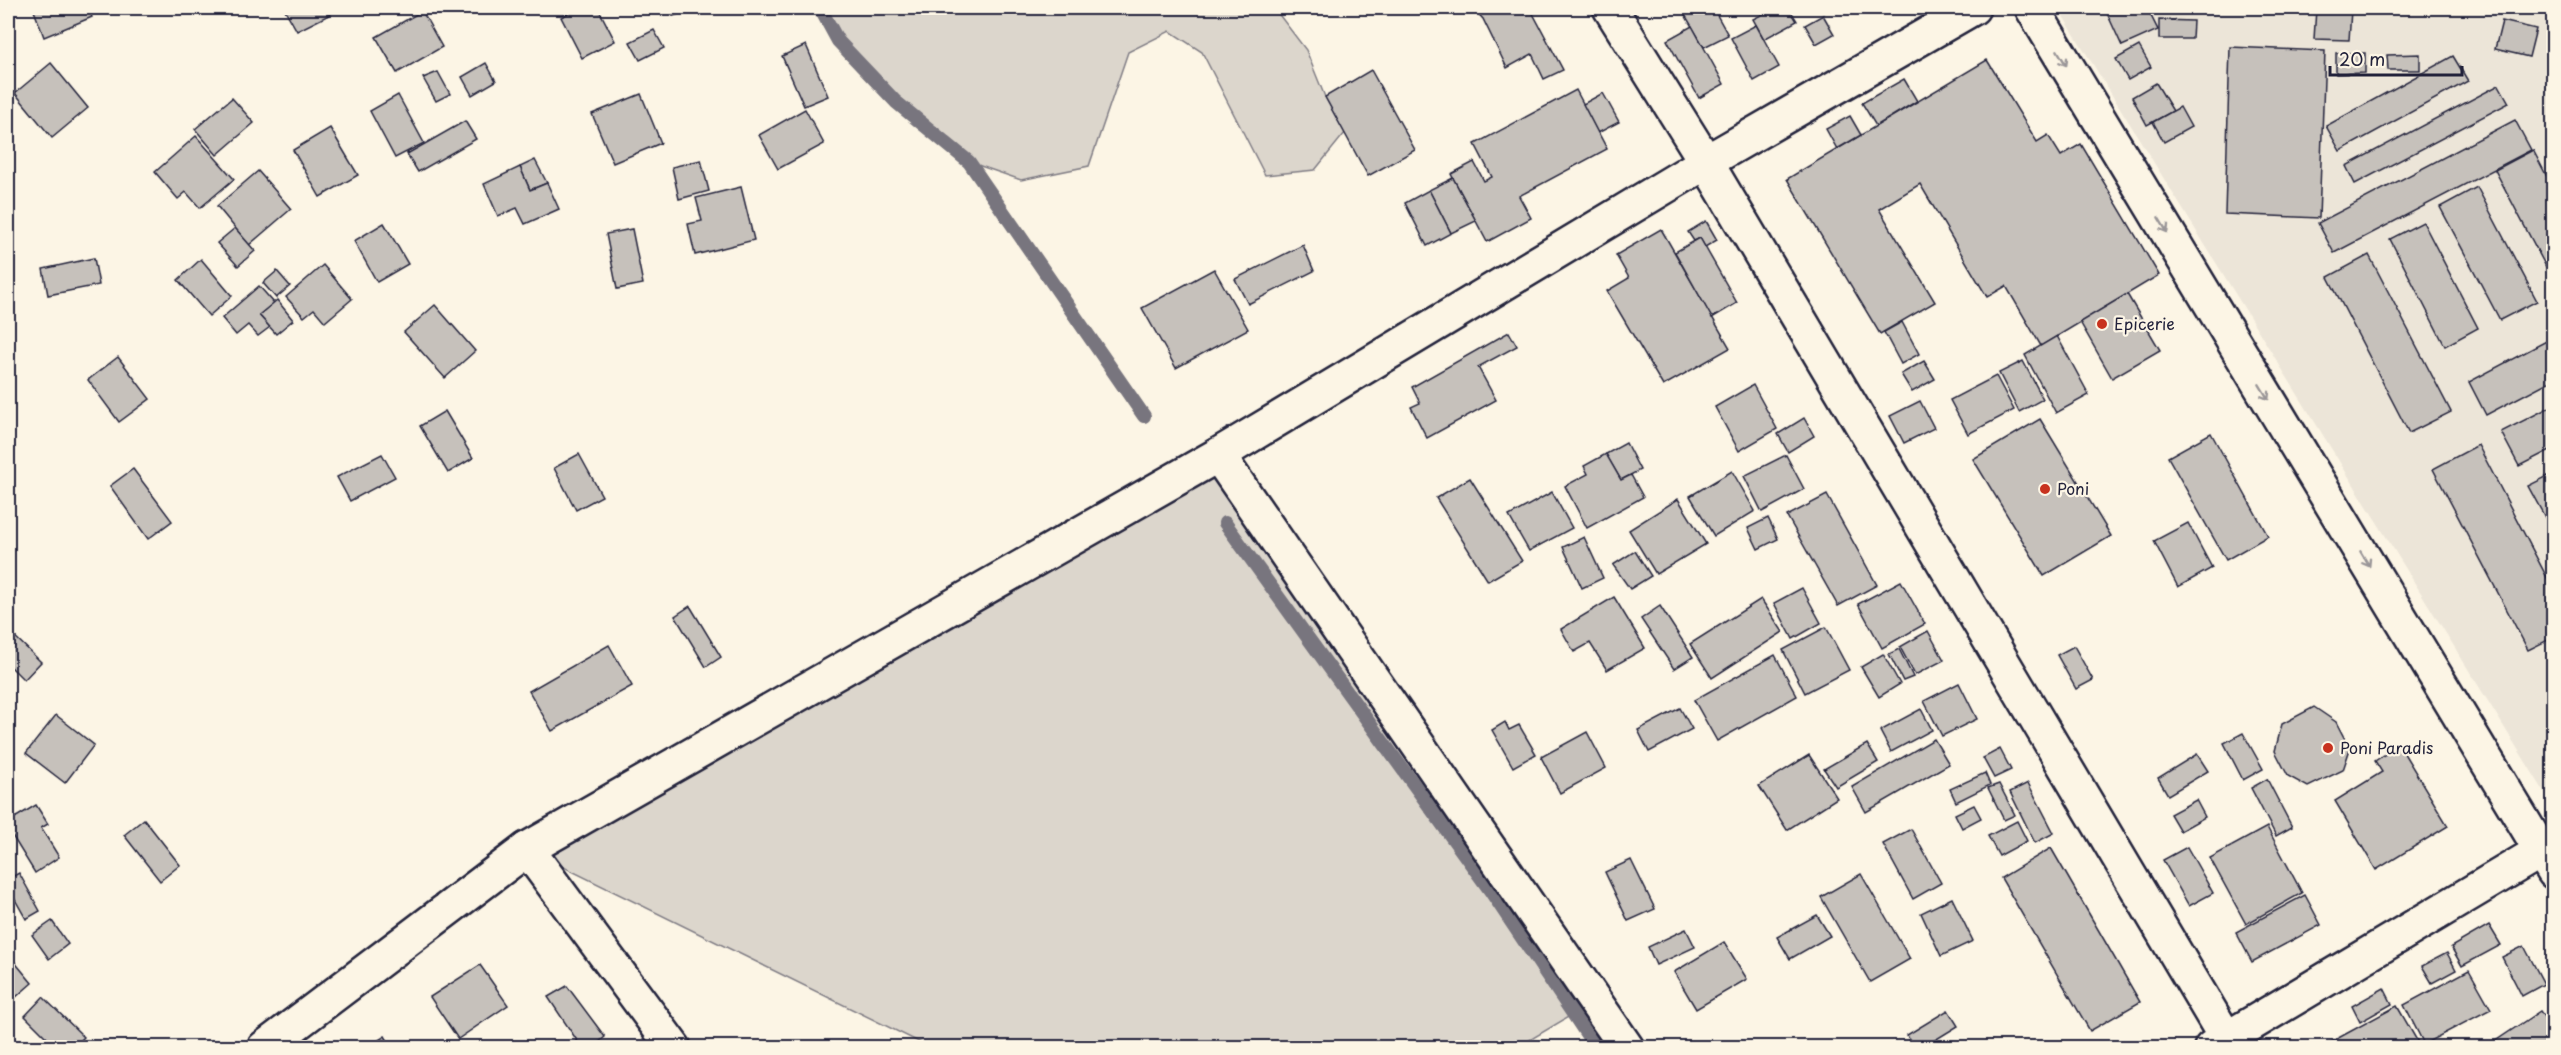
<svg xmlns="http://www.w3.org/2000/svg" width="2561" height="1055" font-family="'Playpen Sans',sans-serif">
<rect width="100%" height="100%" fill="#fcf5e5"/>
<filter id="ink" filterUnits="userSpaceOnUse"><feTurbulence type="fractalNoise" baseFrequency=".0167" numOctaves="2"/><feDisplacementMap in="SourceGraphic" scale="12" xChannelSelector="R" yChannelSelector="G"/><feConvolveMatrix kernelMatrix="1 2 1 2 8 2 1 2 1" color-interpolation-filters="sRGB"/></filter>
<g filter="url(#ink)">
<polygon fill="#ece5d8" points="2058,8 2553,8 2553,788 2545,793"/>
<g fill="#dcd6cc" stroke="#7f7c84" stroke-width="1.5">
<polygon points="820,8 1274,8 1306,50 1325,97 1345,133 1315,170 1265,175 1202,52 1170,31 1128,52 1089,166 1021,180 969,162 896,102 838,41"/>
<polygon points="1218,455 1595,1001 1518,1047 929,1047 527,849"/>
</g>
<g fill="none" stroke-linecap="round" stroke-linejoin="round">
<g stroke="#78757e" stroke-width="14">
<polyline points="820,8 838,41 896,102 969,162 1144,416"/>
<polyline points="1225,523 1492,893 1596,1048"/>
</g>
</g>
<g fill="#c6c1bb" stroke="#22223b" stroke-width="1.5">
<polygon points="33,8 88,8 92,17 44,37"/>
<polygon points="284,8 328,8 331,14 297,31"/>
<polygon points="579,8 598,8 615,41 582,58 561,17"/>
<polygon points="669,8 698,8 673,16"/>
<polygon points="1473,8 1530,8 1563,70 1544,79 1532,54 1507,68 1483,19"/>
<polygon points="1681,8 1713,8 1728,35 1704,47"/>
<polygon points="1775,8 1789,8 1797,21 1764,39 1753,19"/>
<polygon points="2113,8 2147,8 2158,30 2122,46 2106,11"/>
<polygon points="2316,9 2351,10 2349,40 2314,39"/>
<polygon points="422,11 442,47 397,73 376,37"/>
<polygon points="1823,15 1834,34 1816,44 1805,25"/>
<polygon points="2159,20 2193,21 2192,39 2159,39"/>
<polygon points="2502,21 2536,29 2529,57 2495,49"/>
<polygon points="1756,25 1779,67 1754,81 1731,38"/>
<polygon points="1692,26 1724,84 1699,98 1667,40"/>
<polygon points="654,30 664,48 640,60 630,42"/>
<polygon points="806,45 828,96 804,106 782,56"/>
<polygon points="2139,46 2151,67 2128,80 2116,59"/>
<polygon points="2230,47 2325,51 2319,218 2225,214"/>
<polygon points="2336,53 2365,53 2365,73 2336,74"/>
<polygon points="2420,54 2420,70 2388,70 2387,55"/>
<polygon points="2453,56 2468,81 2340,151 2326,126"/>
<polygon points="1987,60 2037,142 2048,135 2061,156 2081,144 2159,275 2041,346 2006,286 1987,297 1920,184 1879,209 1935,302 1880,334 1787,179"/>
<polygon points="51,63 88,108 52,138 15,93"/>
<polygon points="486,63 496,81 472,95 462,77"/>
<polygon points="1371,70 1415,150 1368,176 1325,97"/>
<polygon points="438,72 450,94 436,101 423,78"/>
<polygon points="1904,79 1917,101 1876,126 1862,103"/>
<polygon points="2156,83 2173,111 2147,125 2132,97"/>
<polygon points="2499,85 2509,103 2355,184 2346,166"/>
<polygon points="1576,90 1607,149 1519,196 1531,218 1487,242 1451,174 1474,162 1484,181 1492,177 1475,144"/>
<polygon points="1603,93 1619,122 1598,133 1583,104"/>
<polygon points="641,94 661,143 613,163 592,114"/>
<polygon points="398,95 424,143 395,158 370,111"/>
<polygon points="232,98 254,123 217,155 195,129"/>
<polygon points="2180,107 2191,127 2164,142 2153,122"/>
<polygon points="805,109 824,144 778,169 759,135"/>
<polygon points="1850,116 1861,135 1837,149 1826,129"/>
<polygon points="2515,120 2531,150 2334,253 2318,223"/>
<polygon points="465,121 476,139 418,172 407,154"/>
<polygon points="330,128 358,175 320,197 293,150"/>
<polygon points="196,136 234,179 200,208 186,192 178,199 155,172"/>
<polygon points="2533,150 2554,190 2554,282 2495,170"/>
<polygon points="535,160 547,183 530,190 520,167"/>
<polygon points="701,160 709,191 679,199 672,167"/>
<polygon points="520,167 530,190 547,183 559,209 525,224 517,208 498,216 484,184"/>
<polygon points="258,171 291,209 249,245 217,206"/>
<polygon points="1453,178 1476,221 1451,233 1429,190"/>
<polygon points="741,187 754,240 695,255 688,224 702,221 696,198"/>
<polygon points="2477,187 2537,301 2500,320 2440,207"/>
<polygon points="1429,190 1451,233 1427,246 1405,203"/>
<polygon points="1706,221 1717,240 1705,247 1700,238 1694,241 1688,232"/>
<polygon points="2423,222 2478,328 2445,346 2390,239"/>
<polygon points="384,223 408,264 377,282 354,241"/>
<polygon points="235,228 255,251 238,266 217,243"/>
<polygon points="632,229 643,284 617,289 606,234"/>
<polygon points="1661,229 1730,348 1663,386 1607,291 1629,278 1616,255"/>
<polygon points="1700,238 1737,303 1712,318 1675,252"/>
<polygon points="1303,245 1314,271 1248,304 1235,279"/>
<polygon points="2369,255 2451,412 2409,433 2328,277"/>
<polygon points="94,258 99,285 48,295 43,269"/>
<polygon points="201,259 232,296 209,316 178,280"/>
<polygon points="323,265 352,299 325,322 314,309 304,317 286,297"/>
<polygon points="1214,269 1248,329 1176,368 1142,308"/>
<polygon points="277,271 290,286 276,298 263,283"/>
<polygon points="259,286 274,303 259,315 270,327 258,336 248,325 236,335 222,318"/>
<polygon points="2127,294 2160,350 2112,378 2080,322"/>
<polygon points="277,300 293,320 276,334 259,315"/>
<polygon points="435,305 475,351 445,378 404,332"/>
<polygon points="1902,322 1919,354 1901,364 1884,332"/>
<polygon points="1509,332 1517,346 1478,367 1496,400 1427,438 1411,407 1420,403 1412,387"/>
<polygon points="2057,336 2089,395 2056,413 2025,355"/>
<polygon points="2554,337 2554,379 2486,415 2469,382"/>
<polygon points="118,357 150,399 119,422 88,380"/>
<polygon points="1924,361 1935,379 1912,392 1901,374"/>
<polygon points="2023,361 2043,399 2019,412 1999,373"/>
<polygon points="1996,376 2014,410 1968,434 1950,400"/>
<polygon points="1753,385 1777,429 1739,451 1715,407"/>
<polygon points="1920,401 1934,428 1904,443 1890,416"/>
<polygon points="2554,405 2554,448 2519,466 2501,432"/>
<polygon points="445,411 473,458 448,473 420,426"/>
<polygon points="1804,418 1814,436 1788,452 1778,434"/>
<polygon points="2040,419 2111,536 2044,576 1973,459"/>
<polygon points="2211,433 2268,536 2226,560 2168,457"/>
<polygon points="1626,443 1640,470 1621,480 1606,454"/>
<polygon points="2478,445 2554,591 2554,637 2528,650 2433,469"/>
<polygon points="382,454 395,477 350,501 337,477"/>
<polygon points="579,454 602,496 576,510 554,468"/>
<polygon points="1606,454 1621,480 1631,475 1643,497 1587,528 1565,486 1588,474 1584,466"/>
<polygon points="1786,455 1804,489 1762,512 1744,476"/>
<polygon points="133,469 172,521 148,539 110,486"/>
<polygon points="1732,471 1755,511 1714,536 1690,496"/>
<polygon points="2554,473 2554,534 2528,486"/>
<polygon points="1470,478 1522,561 1488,581 1436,498"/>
<polygon points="1552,492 1572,528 1529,551 1509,516"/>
<polygon points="1827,495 1877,585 1838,606 1787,516"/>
<polygon points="1678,499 1706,544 1656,574 1629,530"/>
<polygon points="1768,518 1778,539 1758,549 1748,528"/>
<polygon points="2188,523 2212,568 2178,587 2154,541"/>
<polygon points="1584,537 1603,578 1582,588 1563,547"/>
<polygon points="1635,551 1651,576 1630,589 1613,565"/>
<polygon points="1901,581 1925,624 1882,648 1858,604"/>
<polygon points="1802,588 1821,623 1793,639 1774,603"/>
<polygon points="1614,597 1645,648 1607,670 1590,643 1574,652 1561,629"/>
<polygon points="1761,599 1783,632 1712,678 1690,644"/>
<polygon points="690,606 721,657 706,667 675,616"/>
<polygon points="1660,606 1693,657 1674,669 1641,619"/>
<polygon points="1826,627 1849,670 1805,693 1783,650"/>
<polygon points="8,630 41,662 24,680 8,664"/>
<polygon points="1928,631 1944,660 1915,675 1900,647"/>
<polygon points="609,645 632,686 552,731 529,691"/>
<polygon points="2074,646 2093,680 2076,689 2057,655"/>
<polygon points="1899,649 1913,677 1903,681 1889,654"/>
<polygon points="1883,654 1900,684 1879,697 1861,667"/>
<polygon points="1775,655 1797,696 1717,741 1694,700"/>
<polygon points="1959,683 1977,719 1942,736 1924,701"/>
<polygon points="2314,707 2336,722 2350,749 2343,770 2308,787 2288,776 2275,751 2282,724"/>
<polygon points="1680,708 1692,729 1649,752 1638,730"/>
<polygon points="1921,709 1932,730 1891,752 1880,731"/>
<polygon points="56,715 94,745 65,783 26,753"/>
<polygon points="1505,722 1509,730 1519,725 1536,754 1513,767 1492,730"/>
<polygon points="1587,732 1606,768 1560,793 1541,757"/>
<polygon points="2243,733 2263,769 2243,780 2224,743"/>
<polygon points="1934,739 1949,764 1866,812 1852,787"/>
<polygon points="1867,744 1878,762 1836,787 1824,769"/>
<polygon points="2399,745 2448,826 2376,870 2335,801 2382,772 2375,761"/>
<polygon points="2000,749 2011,770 1994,778 1983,758"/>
<polygon points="2197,754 2208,771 2168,795 2158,778"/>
<polygon points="1809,755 1837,798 1787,830 1759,786"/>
<polygon points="1985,773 1990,785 1956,802 1950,789"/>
<polygon points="2267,779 2292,827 2276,836 2251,788"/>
<polygon points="2028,783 2054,833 2035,843 2010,792"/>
<polygon points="1999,784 2015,815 2004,820 1988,788"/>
<polygon points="2196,800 2205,817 2180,831 2170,814"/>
<polygon points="36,805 48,824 41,828 59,857 35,873 8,829 8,822"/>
<polygon points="1974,805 1981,818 1962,828 1955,814"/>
<polygon points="144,819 180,865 160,881 124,835"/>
<polygon points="2017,821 2027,841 1999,856 1988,836"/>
<polygon points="2267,827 2302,893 2246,924 2210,858"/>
<polygon points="1911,829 1941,883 1913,899 1883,844"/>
<polygon points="2187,847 2213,893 2189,906 2163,860"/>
<polygon points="2051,848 2140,1002 2090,1031 2001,878"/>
<polygon points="1631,860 1655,909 1628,921 1605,872"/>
<polygon points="19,873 40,911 26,919 8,887 8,879"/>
<polygon points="1861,874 1910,959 1870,982 1821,897"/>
<polygon points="2305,895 2321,925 2252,962 2236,932"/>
<polygon points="1952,898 1973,941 1941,956 1921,913"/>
<polygon points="1817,915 1830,936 1790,959 1777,937"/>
<polygon points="52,921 68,944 49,959 32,935"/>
<polygon points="2489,925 2501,945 2462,966 2451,947"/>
<polygon points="1686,929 1695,947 1656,965 1648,947"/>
<polygon points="1724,942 1747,979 1696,1009 1674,972"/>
<polygon points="2524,946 2544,984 2522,996 2502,957"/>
<polygon points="2447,953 2456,970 2432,983 2422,966"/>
<polygon points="8,954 32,983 8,1004"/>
<polygon points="480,965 508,1005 458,1039 430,997"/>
<polygon points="2469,970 2491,1009 2424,1044 2404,1005"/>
<polygon points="567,986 605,1037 592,1048 582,1048 548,997"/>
<polygon points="2384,988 2392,1004 2360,1022 2352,1006"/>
<polygon points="43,997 84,1037 73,1048 57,1048 25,1016"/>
<polygon points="2397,1006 2419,1044 2413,1048 2320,1048"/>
<polygon points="1948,1010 1958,1026 1922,1048 1914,1048 1907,1035"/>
<polygon points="2540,1011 2554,1031 2554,1048 2485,1048"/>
<polygon points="385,1036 392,1048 366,1048"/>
</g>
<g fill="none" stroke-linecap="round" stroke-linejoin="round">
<defs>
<g id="minor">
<polyline points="1610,8 1706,162 2226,1038"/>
<polyline points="1218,455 1627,1048"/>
<polyline points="527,849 674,1048"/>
<polyline points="264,1048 527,849 1218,455 1706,162 1973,8"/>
<polyline points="2211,1048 2541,851"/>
</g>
<polyline id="secondary" points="2032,8 2554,872"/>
</defs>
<use href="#minor" stroke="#22223b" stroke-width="38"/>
<use href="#secondary" stroke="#22223b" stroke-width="38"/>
<use href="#minor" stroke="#fcf5e5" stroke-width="33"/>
<use href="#secondary" stroke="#fcf5e5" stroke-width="33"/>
</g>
<defs><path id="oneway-shaft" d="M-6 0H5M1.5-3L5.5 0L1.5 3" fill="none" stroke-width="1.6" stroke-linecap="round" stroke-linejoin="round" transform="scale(1.5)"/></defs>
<g stroke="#9a9698">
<use href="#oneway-shaft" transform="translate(2062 58) rotate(59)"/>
<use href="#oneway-shaft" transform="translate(2163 225) rotate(59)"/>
<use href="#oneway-shaft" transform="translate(2264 392) rotate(59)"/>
<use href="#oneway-shaft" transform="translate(2365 559) rotate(59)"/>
</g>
</g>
<g fill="#c8321e" stroke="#fcf5e5" stroke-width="2">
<circle cx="2102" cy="324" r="6"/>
<circle cx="2045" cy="489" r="6"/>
<circle cx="2328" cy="748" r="6"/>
</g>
<g text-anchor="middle" stroke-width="4.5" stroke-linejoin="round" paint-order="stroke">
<g font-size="16" fill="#22223b" stroke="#fcf5e5" text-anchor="start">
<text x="2114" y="330">Epicerie</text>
<text x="2057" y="495">Poni</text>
<text x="2340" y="754">Poni Paradis</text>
</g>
</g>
<rect width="2561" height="1055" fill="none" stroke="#fcf5e5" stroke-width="30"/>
<rect x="15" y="15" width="2531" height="1025" fill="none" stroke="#22223b" stroke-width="2" filter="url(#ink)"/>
<path d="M2330 66v9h132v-9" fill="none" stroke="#22223b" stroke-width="3"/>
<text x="2339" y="66" font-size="18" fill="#22223b" stroke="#fcf5e5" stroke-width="4.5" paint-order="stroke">20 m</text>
</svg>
